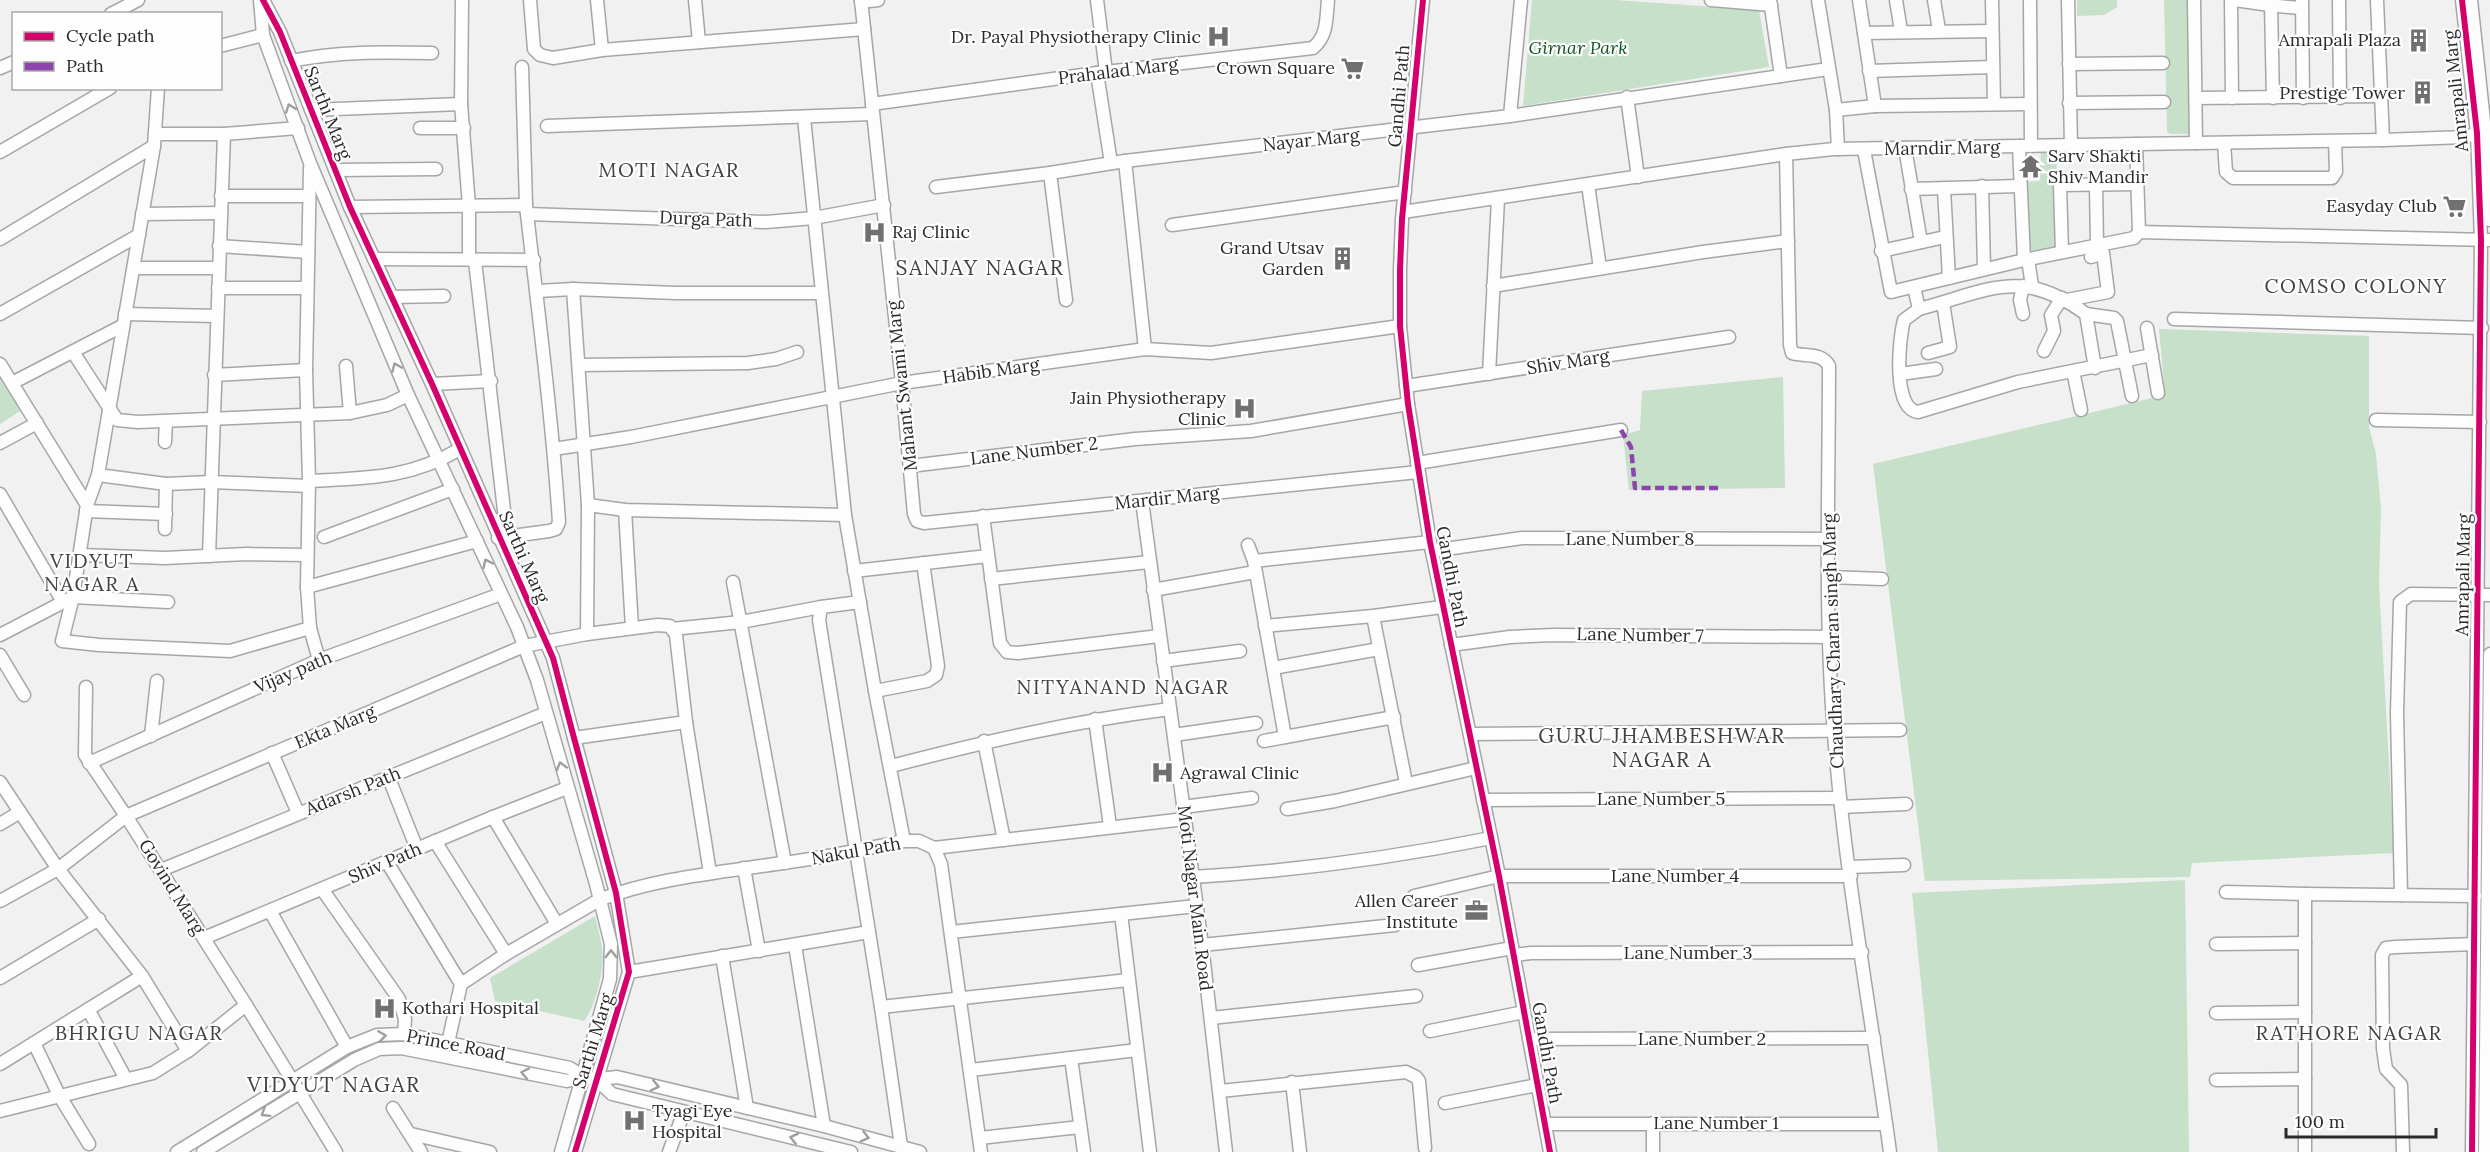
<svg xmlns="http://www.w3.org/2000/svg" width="2490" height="1152" font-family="Lora,serif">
<rect width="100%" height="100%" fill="#f1f1f2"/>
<g fill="#c6e0c9">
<polygon points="1532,0 1615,0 1759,10 1769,67 1523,106"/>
<polygon points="2077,0 2117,0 2117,7 2104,15 2077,16"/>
<polygon points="2164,0 2191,0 2194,134 2170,134 2167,131"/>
<polygon points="2041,151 2056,151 2060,247 2025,251 2022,182 2039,181"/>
<polygon points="2159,329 2369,336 2369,427 2376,454 2381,509 2379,584 2394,853 2192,863 2190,877 1925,881 1873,464 2165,395"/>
<polygon points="0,364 26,407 0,424"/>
<polygon points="1783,377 1785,488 1629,490 1623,435 1640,430 1642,391"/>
<polygon points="2185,880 2189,1152 1938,1152 1912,893"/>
<path d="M595 916C597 926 601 937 602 948 605 968 596 1006 584 1021L495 1001 490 978Z"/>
</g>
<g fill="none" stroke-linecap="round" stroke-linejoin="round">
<defs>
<g id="minor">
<polyline points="260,0 263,35 310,163 408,395 517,627 537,680 596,884 611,944 610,979 561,1152"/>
<polyline points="263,0 280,32 350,207 432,384 553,658 574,738 616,893 629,972 575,1152"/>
<polyline points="462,0 461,104 469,206 469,259"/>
<polyline points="530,0 534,49 540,55 553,58 602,50 864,29"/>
<polyline points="597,0 602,50"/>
<polyline points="695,0 699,42"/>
<polyline points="861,0 902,383 914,514 917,521 924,523 1418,472"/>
<polyline points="1097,0 1106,72"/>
<polyline points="1423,0 1402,219 1400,270 1400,326 1408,404 1430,542 1499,876 1550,1152"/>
<polyline points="1711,0 1771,5"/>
<polyline points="1770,0 1781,76"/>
<polyline points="1818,0 1836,110 1838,149"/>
<polyline points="1859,0 1875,106"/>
<polyline points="1896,0 1901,31"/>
<polyline points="1934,0 1939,30"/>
<polyline points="1992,0 1994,104"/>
<polyline points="2030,0 2031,146"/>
<polyline points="2068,0 2071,145"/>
<polyline points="2194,0 2196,143"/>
<polyline points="2231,0 2232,98"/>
<path d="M2234 0C2257 3 2278 7 2302 8"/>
<polyline points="2302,0 2303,98"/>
<polyline points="2339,0 2340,98"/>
<polyline points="2377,0 2383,140"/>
<polyline points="2462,0 2477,133 2481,240 2472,1152"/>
<polyline points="2471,0 2485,131 2490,220"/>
<polyline points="861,2 878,0"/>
<polyline points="2271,6 2273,98"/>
<polyline points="111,14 138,0"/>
<polyline points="1864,33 1991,31"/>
<polyline points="220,46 263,35"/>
<path d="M291 61C338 51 384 52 432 53"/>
<polyline points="2069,64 2163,63"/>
<polyline points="522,67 526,205"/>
<polyline points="0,68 14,62"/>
<polyline points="1869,71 1992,67"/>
<polyline points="1097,73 1111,163"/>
<polyline points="158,88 154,146 98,475 87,505 73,597 62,641 99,645 230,651 310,628"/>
<polyline points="1627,97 1638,177"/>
<polyline points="2196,98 2381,96"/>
<polyline points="2069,103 2164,102"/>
<path d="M872 104 1097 73 1313 48C1328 35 1326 19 1328 0"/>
<polyline points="311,110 461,104"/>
<polyline points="1836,110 1875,106 2030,104"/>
<polyline points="1510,116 1521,0"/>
<polyline points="804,118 845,515 875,691 904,841"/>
<polyline points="547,126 872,114"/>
<polyline points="420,128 464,128"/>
<polyline points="155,134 224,134 298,128"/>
<polyline points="2224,143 2226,172 2233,178 2332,178 2336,172 2335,141"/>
<polyline points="2136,144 2139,232"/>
<polyline points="2019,146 2024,260"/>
<polyline points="1905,148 1921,242"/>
<polyline points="1864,150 1891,292 2024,260 2134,238 2139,232 2490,240"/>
<polyline points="0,152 110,88"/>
<path d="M1786 154 1790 345 1792 353C1805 357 1822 352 1829 366 1829 489 1824 612 1834 734 1845 874 1871 1013 1890 1152"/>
<polyline points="1125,161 1145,349"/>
<polyline points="310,168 306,370 309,481 307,587 310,628 319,660"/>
<polyline points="335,170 436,169"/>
<polyline points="1050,173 1066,300"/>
<polyline points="1588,185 1600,268"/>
<polyline points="2096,185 2097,245"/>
<polyline points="1982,186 1984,269"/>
<polyline points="936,187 1050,173 1125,161 1510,116 1828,69"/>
<polyline points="1911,189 2020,186"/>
<polyline points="1944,189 1949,278"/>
<polyline points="221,196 308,196"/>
<path d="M350 207 526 205C538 311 552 416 559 522L556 529 549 531 498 538"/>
<polyline points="1403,212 1786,154 1834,149 2383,140 2465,137 2485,131"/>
<polyline points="142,214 221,213"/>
<polyline points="527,214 766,222 814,218 884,205"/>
<polyline points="1172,225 1405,192"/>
<polyline points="0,239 154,146"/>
<polyline points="219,246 308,252"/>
<polyline points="1881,251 1945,237"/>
<polyline points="2062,252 2060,185 2137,184"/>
<polyline points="374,259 534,260"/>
<polyline points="2028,259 2032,286"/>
<polyline points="475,261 507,536"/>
<polyline points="134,268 218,268"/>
<polyline points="1493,286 1703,252 1788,241"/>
<path d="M1914 287 1919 309C1988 291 2021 266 2086 314L2095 368"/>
<polyline points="218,288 307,288"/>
<polyline points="573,289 588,505 587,634"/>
<polyline points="538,291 573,289 676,293 820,293"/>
<polyline points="392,297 444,296"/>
<polyline points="2067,300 2108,292 2103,253 2091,257"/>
<path d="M1919 309 1904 320C1899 339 1892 409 1918 412L2018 382 2152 355"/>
<polyline points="0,314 139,235"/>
<polyline points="125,314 217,316"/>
<polyline points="2023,314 2020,300 2023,286"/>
<polyline points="2086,314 2114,318 2117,321 2132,396"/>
<polyline points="2174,319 2482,328"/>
<polyline points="2147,328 2158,393"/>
<polyline points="2044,351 2054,331 2051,315 2062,298"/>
<polyline points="73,352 117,420 138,422 350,413 387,405 408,395"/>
<polyline points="1928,353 1950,347 1943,303"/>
<polyline points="0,364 87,505"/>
<polyline points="579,365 748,363 776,359 797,352"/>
<polyline points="346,366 350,413"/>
<polyline points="2073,371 2081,410"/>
<polyline points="1489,374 1498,199"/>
<polyline points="1900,374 1936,369"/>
<polyline points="214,375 306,370"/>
<polyline points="12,383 122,326"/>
<polyline points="432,384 491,381"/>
<polyline points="1406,386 1729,337"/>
<polyline points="2376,420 2480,422"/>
<polyline points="165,442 166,421"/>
<polyline points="0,443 37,423"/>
<polyline points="554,449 631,437 902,383 1145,349 1211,353 1400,326"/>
<polyline points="1417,463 1621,430"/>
<polyline points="910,466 1135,439 1251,431 1408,404"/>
<polyline points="98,475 166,484 210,482 309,486"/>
<path d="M309 481C366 478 409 479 460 449"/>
<polyline points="0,494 63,602"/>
<polyline points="1142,501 1202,945 1226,1152"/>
<polyline points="588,505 625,510 845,515"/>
<polyline points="625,510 632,628"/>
<polyline points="86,511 166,514"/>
<polyline points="983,516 1000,643 1007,652 1018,653 1159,636"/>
<polyline points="165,529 166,484"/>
<polyline points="324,537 453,489"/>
<polyline points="1248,545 1254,561 1285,737 1264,741"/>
<polyline points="1432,551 1522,538 1829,539"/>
<polyline points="81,555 165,558 246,554 307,555"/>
<polyline points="209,556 224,134"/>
<polyline points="1254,561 1430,542"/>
<polyline points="854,571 988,556"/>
<polyline points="1829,577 1882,579"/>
<polyline points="991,579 1149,562"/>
<polyline points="733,582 785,863"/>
<polyline points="307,587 477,541"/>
<polyline points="1153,590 1255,572"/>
<polyline points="860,602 821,607 819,620 881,1007 901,1146"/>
<polyline points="1373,616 1406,783"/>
<polyline points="1265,626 1373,616 1442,607"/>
<polyline points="672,629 741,622 821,607"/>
<polyline points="0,635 73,597 168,602"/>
<polyline points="1451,645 1510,637 1554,635 1830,637"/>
<polyline points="0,655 24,695"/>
<polyline points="1163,661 1240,651"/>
<polyline points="1273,668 1379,649"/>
<polyline points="86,687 85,755 126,816 246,1005 336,1152"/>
<polyline points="875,691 927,681 936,675 938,666 923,563"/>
<polyline points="1095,719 1110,826"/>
<polyline points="1470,734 1900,730"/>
<polyline points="1174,735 1256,723"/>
<polyline points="151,736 157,681"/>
<polyline points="1285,737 1394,717"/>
<polyline points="574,738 686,722"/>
<polyline points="984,741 1004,840"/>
<polyline points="272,753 298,813"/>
<polyline points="89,763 319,660 501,594"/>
<path d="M891 766C983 742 1074 721 1170 709"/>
<polyline points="388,776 417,849"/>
<polyline points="0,782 58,869 142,976 188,1051"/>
<polyline points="1483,800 1840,798"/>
<polyline points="1183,807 1252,798"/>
<polyline points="1841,807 1906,804"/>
<polyline points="1287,809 1335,801 1476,768"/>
<polyline points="493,817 557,924"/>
<polyline points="0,824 20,812"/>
<polyline points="435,841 506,954"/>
<polyline points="934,848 1185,819"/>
<polyline points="387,862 461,984 448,1043"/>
<polyline points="1849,867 1904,865"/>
<polyline points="744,868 759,951"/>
<polyline points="161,870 546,713"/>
<path d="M1193 877C1293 871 1392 858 1491 838"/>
<polyline points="322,889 399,999 405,1019 404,1034"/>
<polyline points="2226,892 2305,894"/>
<polyline points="2401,895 2397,713 2400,602 2411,594 2490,595"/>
<polyline points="1414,896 1499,876 1851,876"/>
<polyline points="0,901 58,869 126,816 524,646 587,634 658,625 670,626 676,635 686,722 710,873"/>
<polyline points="270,911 347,1047"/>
<polyline points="1121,914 1150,1152"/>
<polyline points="951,932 1196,906"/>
<polyline points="204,938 493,817 567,788"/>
<polyline points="2216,944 2305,943"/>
<polyline points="795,945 824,1126"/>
<polyline points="1202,945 1395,925"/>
<polyline points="1514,955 1531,953 1862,952"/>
<polyline points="722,956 747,1108"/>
<polyline points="1418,965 1512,948"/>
<polyline points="629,972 869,932"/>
<polyline points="0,978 99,919"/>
<path d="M461 984 506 954 599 900C654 878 724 872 782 863 823 858 864 849 904 841H919L934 848 941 864 981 1152"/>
<polyline points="881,1007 1128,980"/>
<polyline points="88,1009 126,1079"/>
<polyline points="2216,1013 2305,1012"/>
<polyline points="1211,1018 1416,996"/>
<polyline points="1430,1031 1524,1012"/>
<polyline points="1529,1039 1874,1038"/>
<polyline points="34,1043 59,1095 89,1144"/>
<polyline points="1071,1058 1084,1152"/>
<polyline points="0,1064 142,976"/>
<polyline points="971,1070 1137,1050"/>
<polyline points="597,1080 612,1094 851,1152"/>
<polyline points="2216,1080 2305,1079"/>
<polyline points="1292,1082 1300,1152"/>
<polyline points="1220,1091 1406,1072 1416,1077 1419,1081 1425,1148"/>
<polyline points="1445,1103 1537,1085"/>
<polyline points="393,1108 421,1152"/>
<polyline points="0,1111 153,1073 188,1051 246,1005"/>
<polyline points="1545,1124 1886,1124"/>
<polyline points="411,1134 490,1152"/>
<polyline points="980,1138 1080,1127"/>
<path d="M177 1152 347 1047 377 1035 404 1034 570 1068C588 1081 596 1080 617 1077L824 1126 920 1152"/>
<polyline points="203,1152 354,1060 379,1049 401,1048 567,1081 582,1077"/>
<polyline points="669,1152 684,1112"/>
<polyline points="1653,1152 1653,1123"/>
<polyline points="2305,1152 2305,894 2475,896"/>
<polyline points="2403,1152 2401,1085 2386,1069 2383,1049 2382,955 2386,948 2395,947 2474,944"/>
<polyline points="2485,1152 2490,654"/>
</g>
</defs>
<use href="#minor" stroke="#a6a6a7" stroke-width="15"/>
<use href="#minor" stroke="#fdfdfd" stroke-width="12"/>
<polyline stroke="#8e44ad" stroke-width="4.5" stroke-dasharray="9 4.5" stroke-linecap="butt" points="1621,430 1631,447 1635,488 1719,488"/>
<defs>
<g id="cycleway">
<polyline points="263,0 280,32 350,207 432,384 553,658 574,738 616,893 629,972 575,1152"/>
<polyline points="1423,0 1402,219 1400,270 1400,326 1408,404 1430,542 1499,876 1550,1152"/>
<polyline points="2462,0 2477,133 2481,240 2472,1152"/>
</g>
</defs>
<use href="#cycleway" stroke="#fefeff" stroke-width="10"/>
<use href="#cycleway" stroke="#d6006c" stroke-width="6"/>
</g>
<defs><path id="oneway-chevron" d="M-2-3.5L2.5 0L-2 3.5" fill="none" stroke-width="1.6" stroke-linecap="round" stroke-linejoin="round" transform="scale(1.5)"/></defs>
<g stroke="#9e9e9e">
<use href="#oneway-chevron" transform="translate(290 108) rotate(-110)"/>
<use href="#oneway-chevron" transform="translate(396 367) rotate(-113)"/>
<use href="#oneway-chevron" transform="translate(487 563) rotate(-115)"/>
<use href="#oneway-chevron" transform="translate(561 766) rotate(-106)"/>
<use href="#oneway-chevron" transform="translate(611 954) rotate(-90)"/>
<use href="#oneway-chevron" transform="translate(382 1036) rotate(-8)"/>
<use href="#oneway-chevron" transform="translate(525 1073) rotate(-169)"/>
<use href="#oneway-chevron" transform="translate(655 1086) rotate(13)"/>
<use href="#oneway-chevron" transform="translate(265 1113) rotate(148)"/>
<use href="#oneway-chevron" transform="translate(865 1137) rotate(14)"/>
<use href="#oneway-chevron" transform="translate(794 1138) rotate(-167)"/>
</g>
<defs>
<symbol id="hospital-bare" viewBox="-9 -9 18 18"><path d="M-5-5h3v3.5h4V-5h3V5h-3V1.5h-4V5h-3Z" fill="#707071" stroke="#fefeff" stroke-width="2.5" paint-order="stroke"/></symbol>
<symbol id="building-bare" viewBox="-9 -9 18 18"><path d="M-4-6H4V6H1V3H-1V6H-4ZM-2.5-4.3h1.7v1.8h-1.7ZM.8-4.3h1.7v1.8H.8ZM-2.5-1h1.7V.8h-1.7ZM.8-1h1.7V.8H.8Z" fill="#707071" stroke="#fefeff" stroke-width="2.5" paint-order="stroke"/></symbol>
<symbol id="supermarket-bare" viewBox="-9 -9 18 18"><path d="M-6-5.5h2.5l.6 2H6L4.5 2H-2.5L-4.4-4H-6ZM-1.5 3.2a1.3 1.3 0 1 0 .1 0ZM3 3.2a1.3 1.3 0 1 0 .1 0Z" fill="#707071" stroke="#fefeff" stroke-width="2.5" paint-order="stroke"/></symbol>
<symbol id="temple-bare" viewBox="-9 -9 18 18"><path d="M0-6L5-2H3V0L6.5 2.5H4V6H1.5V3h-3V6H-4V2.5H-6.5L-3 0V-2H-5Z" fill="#707071" stroke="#fefeff" stroke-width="2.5" paint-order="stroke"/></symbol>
<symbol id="office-bare" viewBox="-9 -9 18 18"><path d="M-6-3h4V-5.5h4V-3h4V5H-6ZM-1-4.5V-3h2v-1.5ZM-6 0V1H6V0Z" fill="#707071" stroke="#fefeff" stroke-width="2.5" paint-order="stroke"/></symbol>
</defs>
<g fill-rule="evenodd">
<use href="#hospital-bare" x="1202" y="20" width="33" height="33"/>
<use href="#building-bare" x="2402" y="24" width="33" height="33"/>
<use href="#supermarket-bare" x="1336" y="52" width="33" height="33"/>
<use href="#building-bare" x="2406" y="76" width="33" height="33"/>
<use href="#temple-bare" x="2014" y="150" width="33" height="33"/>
<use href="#supermarket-bare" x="2438" y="190" width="33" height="33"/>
<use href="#hospital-bare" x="858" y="216" width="33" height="33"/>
<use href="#building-bare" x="1326" y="242" width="33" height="33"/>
<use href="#hospital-bare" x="1228" y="392" width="33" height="33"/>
<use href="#hospital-bare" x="1146" y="756" width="33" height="33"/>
<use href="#office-bare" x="1460" y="894" width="33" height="33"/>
<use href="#hospital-bare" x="368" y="992" width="33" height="33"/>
<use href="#hospital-bare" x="618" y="1104" width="33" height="33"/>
</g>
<g text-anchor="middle" stroke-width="4.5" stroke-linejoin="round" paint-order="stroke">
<g font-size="18" fill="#2a2a2b" stroke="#fefeff" text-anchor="end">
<text x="1201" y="43">Dr. Payal Physiotherapy Clinic</text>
<text x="2401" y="46">Amrapali Plaza</text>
<text x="1335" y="74">Crown Square</text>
<text x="2405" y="99">Prestige Tower</text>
<text x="2048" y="162" text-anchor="start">Sarv Shakti<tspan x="2048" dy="21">Shiv Mandir</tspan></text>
<text x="2437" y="212">Easyday Club</text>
<text x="892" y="238" text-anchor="start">Raj Clinic</text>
<text x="1324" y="254">Grand Utsav<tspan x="1324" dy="21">Garden</tspan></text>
<text x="1226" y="404">Jain Physiotherapy<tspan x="1226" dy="21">Clinic</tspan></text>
<text x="1180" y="779" text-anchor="start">Agrawal Clinic</text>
<text x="1458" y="907">Allen Career<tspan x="1458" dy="21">Institute</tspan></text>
<text x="402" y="1014" text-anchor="start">Kothari Hospital</text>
<text x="652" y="1117" text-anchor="start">Tyagi Eye<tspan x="652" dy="21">Hospital</tspan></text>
</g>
<g font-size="18" font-style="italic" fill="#115523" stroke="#fefeff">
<text x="1578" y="54">Girnar Park</text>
</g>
<g font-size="18" fill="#2a2a2b" stroke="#fefeff">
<text transform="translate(1118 71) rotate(-7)" y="6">Prahalad Marg</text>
<text transform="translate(2456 91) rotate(-96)" y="6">Amrapali Marg</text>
<text transform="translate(1399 96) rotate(-85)" y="6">Gandhi Path</text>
<text transform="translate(328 113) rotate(68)" y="6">Sarthi Marg</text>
<text transform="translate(1311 140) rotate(-6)" y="6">Nayar Marg</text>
<text transform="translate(1942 148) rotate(-1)" y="6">Marndir Marg</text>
<text transform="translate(706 219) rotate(2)" y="6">Durga Path</text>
<text transform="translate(1568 362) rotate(-9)" y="6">Shiv Marg</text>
<text transform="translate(991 371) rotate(-8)" y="6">Habib Marg</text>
<text transform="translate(902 386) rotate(-96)" y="6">Mahant Swami Marg</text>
<text transform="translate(1034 451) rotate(-7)" y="6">Lane Number 2</text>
<text transform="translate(1167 498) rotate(-6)" y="6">Mardir Marg</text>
<text x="1630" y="545">Lane Number 8</text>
<text transform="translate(524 557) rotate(66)" y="6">Sarthi Marg</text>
<text transform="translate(2463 575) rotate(-89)" y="6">Amrapali Marg</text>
<text transform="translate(1452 577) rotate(79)" y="6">Gandhi Path</text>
<text transform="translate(1640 635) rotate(1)" y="6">Lane Number 7</text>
<text transform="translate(1833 641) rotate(-92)" y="6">Chaudhary Charan singh Marg</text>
<text transform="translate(293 672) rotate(-23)" y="6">Vijay path</text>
<text transform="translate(335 727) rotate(-23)" y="6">Ekta Marg</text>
<text transform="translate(353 791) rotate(-22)" y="6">Adarsh Path</text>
<text x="1661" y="805">Lane Number 5</text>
<text transform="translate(856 851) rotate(-10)" y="6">Nakul Path</text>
<text transform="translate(385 863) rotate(-23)" y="6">Shiv Path</text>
<text x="1675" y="882">Lane Number 4</text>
<text transform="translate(172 887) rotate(58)" y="6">Govind Marg</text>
<text transform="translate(1195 898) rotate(83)" y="6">Moti Nagar Main Road</text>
<text x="1688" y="959">Lane Number 3</text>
<text x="1702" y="1045">Lane Number 2</text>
<text transform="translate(593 1041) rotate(-73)" y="6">Sarthi Marg</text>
<text transform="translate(456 1045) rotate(11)" y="6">Prince Road</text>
<text transform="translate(1547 1053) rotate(80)" y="6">Gandhi Path</text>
<text x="1716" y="1129">Lane Number 1</text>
</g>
<g font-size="20" letter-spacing="1.5" fill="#424243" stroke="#fefeff">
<text x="669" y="177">MOTI NAGAR</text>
<text x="2356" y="293">COMSO COLONY</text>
<text x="92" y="568">VIDYUT<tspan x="92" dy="23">NAGAR A</tspan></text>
<text x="1123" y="694">NITYANAND NAGAR</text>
<text x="139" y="1040">BHRIGU NAGAR</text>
<text x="2349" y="1040">RATHORE NAGAR</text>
</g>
<g font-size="21" letter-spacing="1.5" fill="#424243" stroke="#fefeff">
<text x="980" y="275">SANJAY NAGAR</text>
<text x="1662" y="743">GURU JHAMBESHWAR<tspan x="1662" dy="24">NAGAR A</tspan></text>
<text x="334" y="1092">VIDYUT NAGAR</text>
</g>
</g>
<rect x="12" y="12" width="210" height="78" fill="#fefeff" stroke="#a9a9aa" stroke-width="1.5"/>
<rect x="24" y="32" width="30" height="9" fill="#d6006c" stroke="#a9a9aa" stroke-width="1.5"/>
<text x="66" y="42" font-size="18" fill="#2a2a2b">Cycle path</text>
<rect x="24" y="62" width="30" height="9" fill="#8e44ad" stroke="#a9a9aa" stroke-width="1.5"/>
<text x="66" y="72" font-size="18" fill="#2a2a2b">Path</text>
<path d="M2286 1128v9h150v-9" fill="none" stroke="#2a2a2b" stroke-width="3"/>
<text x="2295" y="1128" font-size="18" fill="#2a2a2b" stroke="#fefeff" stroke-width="4.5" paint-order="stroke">100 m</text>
</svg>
